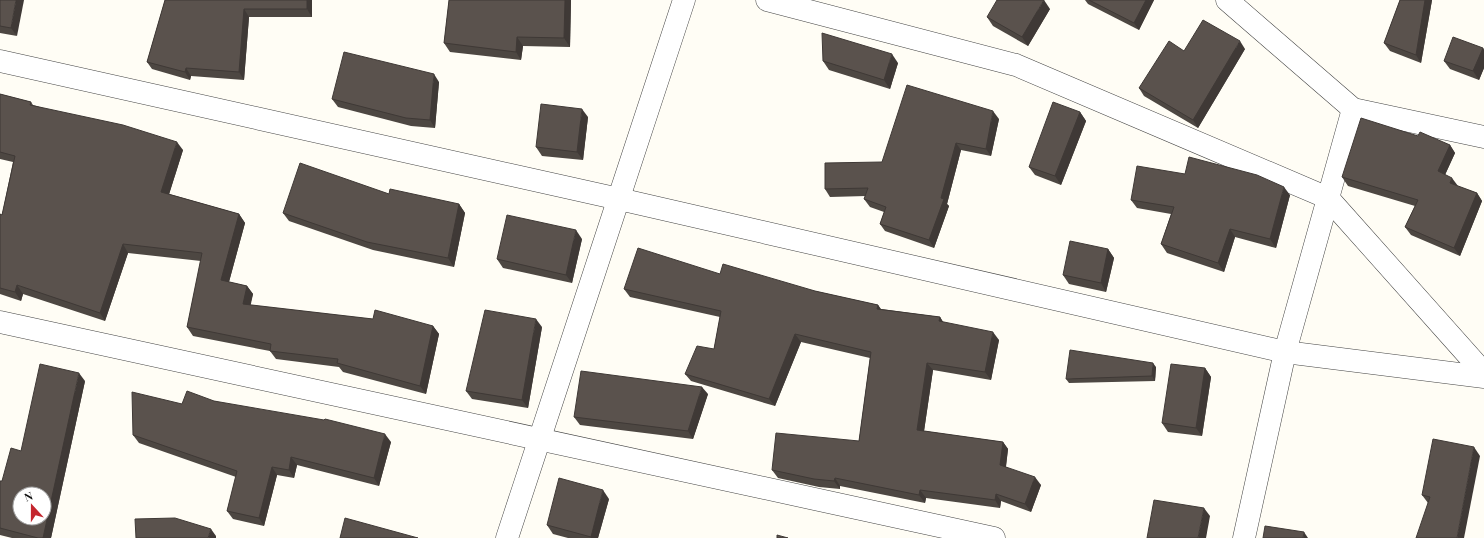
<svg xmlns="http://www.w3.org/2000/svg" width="1484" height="538" font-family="'Playfair Display',serif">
<rect width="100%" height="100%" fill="#fffdf5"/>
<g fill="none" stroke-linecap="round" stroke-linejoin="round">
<defs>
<g id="minor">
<polyline points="767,0 1016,65 1328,198 1484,373"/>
<polyline points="1227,0 1353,109 1484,137"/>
<polyline points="0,61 619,199 1285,352 1484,377"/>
<polyline points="0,322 994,538"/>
<polyline points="507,538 684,0"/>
<polyline points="1244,538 1285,352 1353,109"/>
</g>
</defs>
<use href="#minor" stroke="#444" stroke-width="23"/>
<use href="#minor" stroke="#fff" stroke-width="22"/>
</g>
<g fill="#4d4742">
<polygon points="0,0 17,36 0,33"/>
<polygon points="165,0 312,0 312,17 249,17 244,80 191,76 190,80 152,69 147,62"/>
<polygon points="449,0 571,0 570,47 523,46 521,60 450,52 444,43"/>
<polygon points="1085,0 1154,0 1139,30 1088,4"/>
<polygon points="1400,0 1432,0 1421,63 1390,51 1384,43"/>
<polygon points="1050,9 1028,46 993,26 987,17"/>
<polygon points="1483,48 1484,50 1484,68 1479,80 1450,69 1444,61"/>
<polygon points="1245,49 1198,128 1144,96 1139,88 1184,51"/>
<polygon points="823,61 898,63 890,89 829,70"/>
<polygon points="439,82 435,128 411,126 338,107 332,99"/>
<polygon points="0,94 31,102 33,105 183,150 169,194 239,214 245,223 229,282 247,286 253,294 250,305 433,326 439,334 426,394 343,372 339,367 276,359 270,351 193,336 187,327 201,261 128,253 105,321 23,294 21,301 0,294 0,214 2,215 13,162 0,159"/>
<polygon points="1080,112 1086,121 1061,185 1035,175 1029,167"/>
<polygon points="588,117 583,160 542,156 536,147"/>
<polygon points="999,119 991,156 961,150 947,204 949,206 934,248 885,231 880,224 884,212 870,207 864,199 866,196 830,197 825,189 882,162"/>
<polygon points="1418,136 1450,145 1455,153 1445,175 1457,186 1477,193 1482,201 1460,256 1411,235 1405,227 1415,206 1348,186 1342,177"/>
<polygon points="1290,195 1276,248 1235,237 1224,272 1167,253 1161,244 1171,214 1137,208 1131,200"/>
<polygon points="459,204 465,213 454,267 373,250 289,221 283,213"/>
<polygon points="582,239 572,283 503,268 497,259"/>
<polygon points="1108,249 1114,258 1106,292 1069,284 1063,275"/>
<polygon points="720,274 815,291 878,305 881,309 940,317 943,322 999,340 991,380 933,370 924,431 1003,442 1008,449 1006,467 1041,485 1031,512 1001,501 1000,508 926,498 925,503 840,486 840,489 819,487 778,478 772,470 859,441 870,358 801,342 775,406 691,381 685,374 714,349 720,317 630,297 624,289"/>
<polygon points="542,327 528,408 472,399 466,391"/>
<polygon points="1156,367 1155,381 1069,383 1066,379"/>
<polygon points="1205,368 1211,377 1202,436 1168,432 1162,423"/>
<polygon points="85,381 51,538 12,538 0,535 0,481 2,481 21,451"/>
<polygon points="708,394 693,439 580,425 574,417"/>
<polygon points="214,401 391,442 379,486 297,465 294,478 277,475 264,526 233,519 227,511 236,477 139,443 133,435"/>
<polygon points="1480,456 1428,503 1422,495"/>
<polygon points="609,499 598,538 568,538 553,534 547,525"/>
</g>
<g fill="#3f3936">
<polygon points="16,0 24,0 17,36 11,28"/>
<polygon points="307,0 312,0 312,17 307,9"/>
<polygon points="565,0 571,0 570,47 564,38"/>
<polygon points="1044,0 1050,9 1028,46 1022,37"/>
<polygon points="1146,0 1154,0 1139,30 1134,23"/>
<polygon points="1425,0 1432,0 1421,63 1416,55"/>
<polygon points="244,9 249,17 244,80 239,72"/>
<polygon points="517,37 523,46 521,60 516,52"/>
<polygon points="1240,41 1245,49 1198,128 1193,120"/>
<polygon points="1483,48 1484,50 1484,68 1479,80 1473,71"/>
<polygon points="892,54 898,63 890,89 884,80"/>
<polygon points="186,68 191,76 190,80 185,72"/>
<polygon points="434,74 439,82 435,128 430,120"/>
<polygon points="582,109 588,117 583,160 577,152"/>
<polygon points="993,111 999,119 991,156 986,149"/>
<polygon points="1080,112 1086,121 1061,185 1055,176"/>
<polygon points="177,142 183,150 167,201 161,192"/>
<polygon points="956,143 961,150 947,204 949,206 934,248 929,240"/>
<polygon points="1450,145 1455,153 1443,179 1438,171"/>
<polygon points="1452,178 1458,186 1450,183"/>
<polygon points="1284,187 1290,195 1276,248 1270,239"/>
<polygon points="1477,193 1482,201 1460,256 1454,248"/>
<polygon points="459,204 465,213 454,267 448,258"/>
<polygon points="239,214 245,223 227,289 221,280"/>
<polygon points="1230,229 1235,237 1224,272 1218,263"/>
<polygon points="576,230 582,239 572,283 566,275"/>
<polygon points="123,244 128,253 105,321 100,313"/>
<polygon points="1108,249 1114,258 1106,292 1101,283"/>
<polygon points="17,285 23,294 21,301 15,292"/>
<polygon points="247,286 253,294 249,313 243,304"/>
<polygon points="878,305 883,313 877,309"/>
<polygon points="940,317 945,325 939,321"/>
<polygon points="536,319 542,327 528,408 522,400"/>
<polygon points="433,326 439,334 426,394 420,386"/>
<polygon points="993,332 999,340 991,380 985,372"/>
<polygon points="795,334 801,342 775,406 769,399"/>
<polygon points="927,363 933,370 923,438 917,430"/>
<polygon points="1153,363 1156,367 1155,381 1152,376"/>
<polygon points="1205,368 1211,377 1202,436 1196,428"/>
<polygon points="79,373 85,381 51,538 43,538"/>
<polygon points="702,387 708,394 693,439 688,431"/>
<polygon points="385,434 391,442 379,486 374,478"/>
<polygon points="1003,442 1008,449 1005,473 1000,465"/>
<polygon points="1474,447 1480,456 1464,538 1457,538"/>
<polygon points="291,457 297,465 294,478 289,470"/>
<polygon points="272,467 277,475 264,526 259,518"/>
<polygon points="1035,477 1041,485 1031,512 1025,504"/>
<polygon points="835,478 840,486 840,489 834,481"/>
<polygon points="603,490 609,499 598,538 591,538 591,537"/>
<polygon points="920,490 926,498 925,503 919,495"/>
<polygon points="996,494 1001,501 1000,508 995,500"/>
<polygon points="1204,508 1210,516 1206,538 1198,538"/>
<polygon points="211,529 216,536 216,538 208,538"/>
<polygon points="1304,532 1308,538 1303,538"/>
</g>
<g fill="#5a524d" stroke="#3f3936" fill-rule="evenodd">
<polygon points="0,0 16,0 11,28 0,26"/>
<polygon points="165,0 307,0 307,9 244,9 239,72 186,68 185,72 147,62"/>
<polygon points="449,0 565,0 564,38 517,37 516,52 444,43"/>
<polygon points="997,0 1044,0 1022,37 987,17"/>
<polygon points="1089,0 1146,0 1134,23"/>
<polygon points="1400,0 1425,0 1416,55 1384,43"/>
<polygon points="1203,20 1240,41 1193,120 1139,88 1169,41 1184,51"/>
<polygon points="822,33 892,54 884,80 823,61"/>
<polygon points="1453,37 1483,48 1473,71 1444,61"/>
<polygon points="344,52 434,74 430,120 406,118 332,99"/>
<polygon points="907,85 993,111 986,149 956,143 941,198 944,199 929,240 880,224 886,207 864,199 868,188 825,189 825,163 882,162"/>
<polygon points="0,94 31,102 30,105 123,125 177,142 161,192 239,214 221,280 247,286 243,304 373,319 375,310 433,326 420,386 337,363 338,359 270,351 271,344 187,327 202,253 123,244 100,313 17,285 15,292 0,288 0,214 2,215 15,156 0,152"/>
<polygon points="1053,102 1080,112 1055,176 1029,167"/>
<polygon points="541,104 582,109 577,152 536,147"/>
<polygon points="1361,118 1418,136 1420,132 1450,145 1438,171 1452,178 1450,183 1477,193 1454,248 1405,227 1418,200 1342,177"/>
<polygon points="1189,157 1257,175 1284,187 1270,239 1230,229 1218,263 1161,244 1174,207 1131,200 1137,166 1185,174"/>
<polygon points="300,163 389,194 390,189 459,204 448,258 367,242 283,213"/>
<polygon points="507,215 576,230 566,275 497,259"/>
<polygon points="1070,241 1108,249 1101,283 1063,275"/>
<polygon points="638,248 720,274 723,264 815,291 878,305 877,309 940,317 939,321 993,332 985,372 927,363 917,430 1003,442 1000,465 1035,477 1025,504 996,494 995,500 920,490 919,495 835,478 834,481 814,479 772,470 776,433 859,441 871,352 795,334 769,399 685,374 697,346 714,349 721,311 624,289"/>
<polygon points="485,310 536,319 522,400 466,391"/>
<polygon points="1070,350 1153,363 1152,376 1066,379"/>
<path d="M40 364 79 373 43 538H38L0 528V481H2L11 448 21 451ZM20 494H44V518H20Z"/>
<polygon points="1171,364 1205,368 1196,428 1162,423"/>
<polygon points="581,371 702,387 688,431 574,417"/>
<polygon points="187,391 214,401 324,420 325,419 385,434 374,478 291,457 289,470 272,467 259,518 227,511 237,471 133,435 132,392 182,404"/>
<polygon points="1433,439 1474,447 1457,538 1416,538 1430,497 1422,495"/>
<polygon points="559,478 603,490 591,537 547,525"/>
<polygon points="1154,500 1204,508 1198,538 1147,538"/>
<polygon points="175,518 211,529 208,538 136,538 135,519"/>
<polygon points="345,518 418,538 340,538"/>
<polygon points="1265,526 1304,532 1303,538 1263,538"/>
<polygon points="777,535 788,538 777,538"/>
</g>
<g transform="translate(32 506) rotate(339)"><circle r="19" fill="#ffffff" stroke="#a0a0a0"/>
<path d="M0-3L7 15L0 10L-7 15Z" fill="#c4262e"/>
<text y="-6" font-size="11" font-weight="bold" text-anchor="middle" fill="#111111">N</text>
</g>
</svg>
